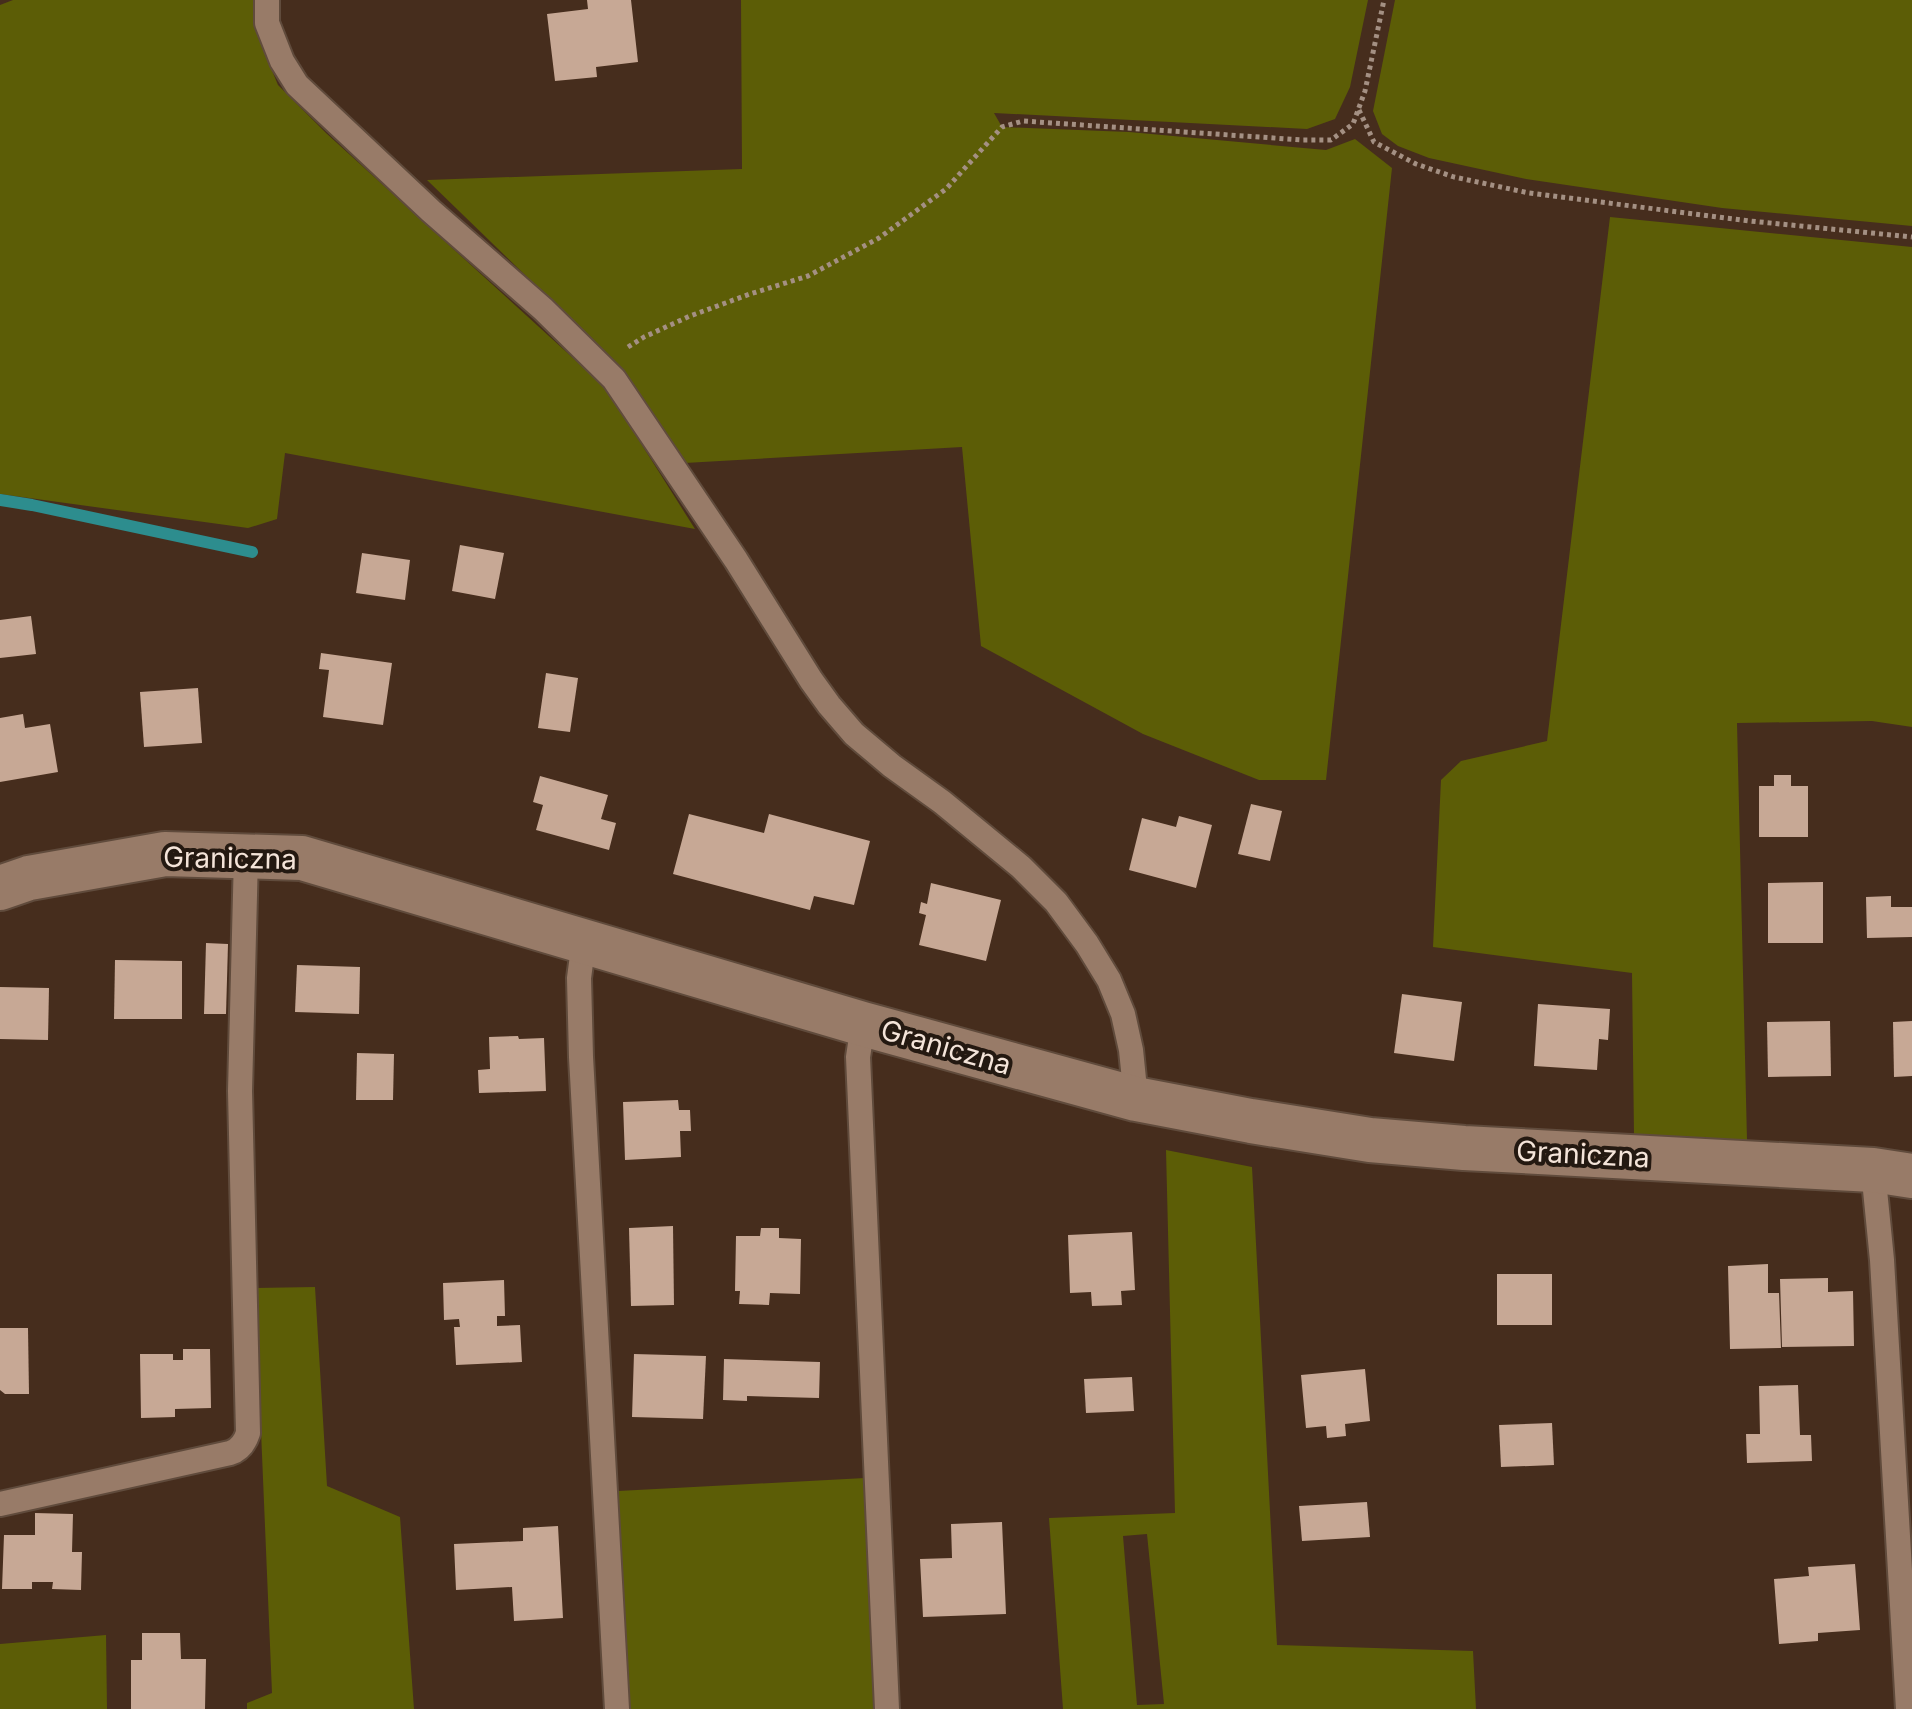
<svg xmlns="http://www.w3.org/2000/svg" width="1912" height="1709" font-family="Inter,sans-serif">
<rect width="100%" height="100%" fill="#462d1d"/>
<g fill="#5c5d06" fill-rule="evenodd">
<polygon points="13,0 254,0 266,56 278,85 326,133 606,388 695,529 285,453 277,519 248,528 0,494 0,5"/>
<polygon points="741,0 1368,0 1350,87 1335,119 1307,129 994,113 1002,127 1129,132 1326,150 1355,139 1392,168 1326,780 1259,780 1143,734 981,646 962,447 685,463 624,371 427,180 742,169"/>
<polygon points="1395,0 1912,0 1912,226 1722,208 1526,179 1429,158 1398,146 1382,134 1373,111"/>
<polygon points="1610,217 1912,247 1912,727 1872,721 1737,723 1747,1140 1634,1135 1632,973 1433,947 1441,780 1461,761 1547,741"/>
<path d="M1166 1150 1252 1167 1277 1645 1473 1651 1476 1709H1063L1049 1518 1175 1513ZM1147 1534 1164 1704 1137 1705 1123 1536Z"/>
<polygon points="315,1287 327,1486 400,1517 414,1709 247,1709 247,1703 272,1693 255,1288"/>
<polygon points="865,1478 876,1709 629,1709 618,1491"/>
<polygon points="106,1635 107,1709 0,1709 0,1644"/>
</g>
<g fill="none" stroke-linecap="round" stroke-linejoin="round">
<polyline stroke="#2d8d8e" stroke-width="12" points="0,500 32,505 252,552"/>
</g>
<g fill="#c7a895">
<polygon points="587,0 631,0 638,62 596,67 597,77 555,81 547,14 588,9"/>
<polygon points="460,545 504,553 495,599 452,591"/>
<polygon points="362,553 410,560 405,600 356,593"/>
<polygon points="31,616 36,654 0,658 0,620"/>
<polygon points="321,653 392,663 383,725 323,717 329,670 319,669"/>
<polygon points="546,673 578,678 570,732 538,728"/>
<polygon points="198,688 202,743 144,747 140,692"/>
<polygon points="23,714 25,728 50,724 58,772 0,782 0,718"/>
<polygon points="1774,775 1791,775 1791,786 1808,786 1808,837 1759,837 1759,786 1774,786"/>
<polygon points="540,776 608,795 601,819 616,823 609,850 536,830 543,805 533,802"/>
<polygon points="1251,804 1282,811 1270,861 1238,854"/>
<polygon points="689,814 764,833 769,814 870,841 854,905 814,896 810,910 673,874"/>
<polygon points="1179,816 1212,825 1196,888 1129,870 1142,818 1176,827"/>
<polygon points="1823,882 1823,943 1768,943 1768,883"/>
<polygon points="931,883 1001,900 986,961 919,945 926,915 919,913 921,902 927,904"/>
<polygon points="1891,896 1891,907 1912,907 1912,937 1867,938 1866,897"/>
<polygon points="206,943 228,944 226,1014 204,1014"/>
<polygon points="115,960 182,961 182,1019 114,1019"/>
<polygon points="297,965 360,967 359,1014 295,1012"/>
<polygon points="0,987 49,988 48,1040 0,1039"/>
<polygon points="1402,994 1462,1002 1454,1061 1394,1053"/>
<polygon points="1538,1004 1610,1009 1608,1040 1599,1039 1597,1070 1534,1066"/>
<polygon points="1830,1021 1831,1076 1768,1077 1767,1022"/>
<polygon points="1912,1021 1912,1076 1894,1077 1893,1022"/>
<polygon points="518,1036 519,1039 544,1038 546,1091 479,1093 478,1070 490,1069 489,1037"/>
<polygon points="357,1053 394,1054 393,1100 356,1100"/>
<polygon points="678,1100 679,1110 690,1110 691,1131 680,1131 681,1157 625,1160 623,1102"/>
<polygon points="673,1226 674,1305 631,1306 629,1228"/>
<polygon points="761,1228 779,1228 779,1238 801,1239 800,1294 770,1293 769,1305 739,1304 740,1291 735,1291 736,1236 760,1236"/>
<polygon points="1132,1232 1135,1290 1121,1291 1122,1305 1092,1306 1091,1292 1070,1293 1068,1235"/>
<polygon points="1768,1264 1768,1293 1779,1293 1781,1348 1730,1349 1728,1266"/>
<rect x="1497" y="1274" width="55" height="51"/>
<polygon points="1828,1278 1828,1292 1853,1291 1854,1346 1782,1347 1780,1279"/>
<polygon points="504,1280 505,1316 497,1316 497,1326 520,1325 522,1362 456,1365 454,1327 460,1327 459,1319 444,1320 443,1283"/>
<polygon points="0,1328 28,1328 29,1394 5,1394 0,1390"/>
<polygon points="183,1349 210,1349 211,1408 175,1409 175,1417 141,1418 140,1354 173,1354 173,1360 183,1360"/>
<polygon points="634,1354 706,1356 703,1419 632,1417"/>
<polygon points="724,1359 820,1362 819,1398 747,1396 747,1401 723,1400"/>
<polygon points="1365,1369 1370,1421 1345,1424 1346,1436 1327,1438 1326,1426 1306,1428 1301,1375"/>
<polygon points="1132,1377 1134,1411 1086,1413 1084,1379"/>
<polygon points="1798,1385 1800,1435 1811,1435 1812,1461 1747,1463 1746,1434 1760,1434 1759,1386"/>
<polygon points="1552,1423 1554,1465 1501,1467 1499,1425"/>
<polygon points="1367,1502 1370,1537 1302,1541 1299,1506"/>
<polygon points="35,1513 73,1514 72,1552 82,1552 81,1590 52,1589 53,1582 32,1582 32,1589 2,1589 4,1535 35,1535"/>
<polygon points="1002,1522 1006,1614 923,1617 920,1559 952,1558 951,1524"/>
<polygon points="558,1526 563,1618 514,1621 512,1587 456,1590 454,1544 523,1541 523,1528"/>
<polygon points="1855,1564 1860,1630 1818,1633 1818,1641 1779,1644 1774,1579 1809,1576 1808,1567"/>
<polygon points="142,1633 180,1633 181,1659 206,1659 205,1709 131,1709 131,1660 142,1660"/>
</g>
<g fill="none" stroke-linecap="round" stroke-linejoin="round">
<defs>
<g id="service">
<polyline points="267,0 267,23 282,61 297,85 431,211 543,309 614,379 736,560 811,680 829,705 854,734 892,766 942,802 1021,867 1056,902 1087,944 1109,980 1123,1014 1131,1050 1136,1099"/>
<polyline points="584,941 579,978 581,1057 617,1709"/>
<polyline points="863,1024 858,1057 887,1709"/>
<polyline points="1873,1170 1882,1260 1908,1709"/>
<path d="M0 1504 230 1453C240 1450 245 1442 248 1433L240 1091 246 856"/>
</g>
<polyline id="tertiary" points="0,888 29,878 165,854 302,858 863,1024 1136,1099 1251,1121 1370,1140 1464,1148 1873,1170 1912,1176"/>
</defs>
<use href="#service" stroke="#604b3c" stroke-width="28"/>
<use href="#tertiary" stroke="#604b3c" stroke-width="48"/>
<g stroke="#a49083" stroke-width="5" stroke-dasharray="4 4" stroke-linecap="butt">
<polyline points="1359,110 1374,142 1416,164 1454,177 1529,193 1750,221 1912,237"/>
<polyline points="628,347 644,337 690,316 750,294 808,276 879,238 946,189 1002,127 1023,121 1303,140 1331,140 1353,124 1365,91 1384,0"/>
</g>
<use href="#service" stroke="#987b68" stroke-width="24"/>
<use href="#tertiary" stroke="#987b68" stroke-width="44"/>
</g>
<g text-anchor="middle" stroke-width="8" stroke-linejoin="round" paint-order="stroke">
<g font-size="28" fill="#f4e4d9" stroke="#241911">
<text transform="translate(230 858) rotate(1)" y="10">Graniczna</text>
<text transform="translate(946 1047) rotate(16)" y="10">Graniczna</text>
<text transform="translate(1583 1154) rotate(3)" y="10">Graniczna</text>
</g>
</g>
</svg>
